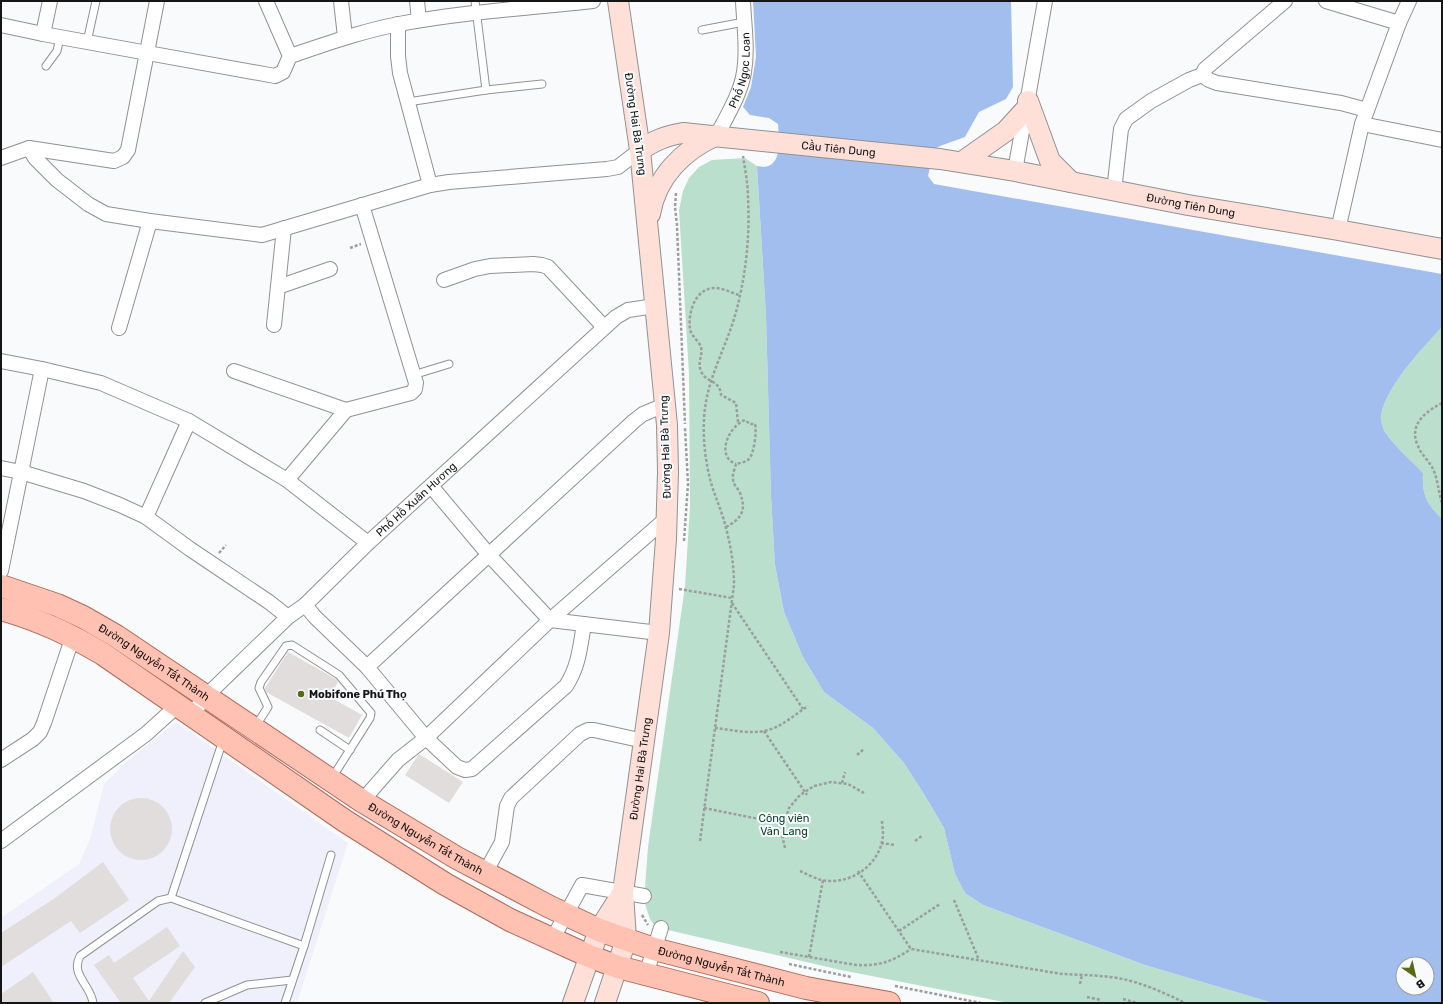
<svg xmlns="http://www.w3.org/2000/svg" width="1443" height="1004" font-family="Rubik,sans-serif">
<rect width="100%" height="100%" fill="#f9fafc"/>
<polygon fill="#eff0fb" points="176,722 348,843 297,1003 1,1003 1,918 79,864 90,839 104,784 126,762"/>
<g fill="#badfcc">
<polygon points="745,158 757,166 766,316 771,496 775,565 784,612 803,657 824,692 873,728 904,763 924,794 944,828 955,874 965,893 983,905 1145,965 1273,1003 1009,1003 841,970 655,927 650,919 644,901 648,847 685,586 690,506 689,374 679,210 683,191 689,178 699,167 712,160"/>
<path d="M1442 327V519C1426 503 1422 495 1423 473 1412 461 1393 445 1385 432 1383 428 1380 419 1381 415 1387 385 1422 349 1442 327Z"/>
</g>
<path fill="#a2beef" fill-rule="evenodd" d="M753 1H1011L1013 87 1006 99 979 112 965 137 940 146 934 149 928 176 934 184 1442 274V327C1422 349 1387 385 1381 415 1380 419 1383 428 1385 432 1393 445 1412 461 1423 473 1422 495 1426 503 1442 519V1003H1273L1145 965 983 905 965 893 955 874 944 828 924 794 904 763 873 728 824 692 803 657 784 612 775 565 771 496 766 316 757 166C783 172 779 141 778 124L769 118 750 115 743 107 751 87 756 57ZM1403 964H1427V988H1403Z"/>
<g fill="#e1dddc">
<polygon points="288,652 336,679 338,682 330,697 362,715 349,738 266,692 265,688"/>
<polygon points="419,754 463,782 449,803 405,775"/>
<circle cx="141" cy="829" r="31"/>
<polygon points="103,862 129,900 80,933 71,921 1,967 1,933 55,898"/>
<polygon points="167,927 180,946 133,978 149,1001 183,951 195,967 169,1003 121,1003 94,965 109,955 114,963"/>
<polygon points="33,972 54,1003 1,1003 1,994"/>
</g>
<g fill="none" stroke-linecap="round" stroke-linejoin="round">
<defs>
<g id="lane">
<polyline points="475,1 486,90 542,84"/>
<polyline points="702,30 744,22"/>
<polyline points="87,42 96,1"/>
<polyline points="46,66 57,51 60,37"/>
<polyline points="408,102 486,90"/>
<polyline points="413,375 449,364"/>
<polyline points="255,727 268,707 259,688 261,682 286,646 292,645 339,675 371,713 370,718 332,778"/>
<polyline points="320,730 350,750"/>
<polyline points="171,898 223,740"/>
<path d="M93 1003C91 985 70 975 80 956L158 901 171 898 304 946"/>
<polyline points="205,1003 247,985 292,980"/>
<polyline points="285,1003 304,946 331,855"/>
</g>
<g id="street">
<polyline points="266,1 290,56"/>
<polyline points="341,1 345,37"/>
<polyline points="417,1 419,20"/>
<polyline points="1326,1 1399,23"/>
<polyline points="398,24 398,56 400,73 430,185"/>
<polyline points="1,25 43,34 50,1"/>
<path d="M43 34 275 76 283 72 290 56C326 44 362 31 399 24 463 12 528 8 593 1"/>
<polyline points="1202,75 1209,80 1217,83 1341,103 1367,110"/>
<polyline points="1362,124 1442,140"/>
<path id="s1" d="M717 135C727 116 741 93 744 72 748 49 744 25 743 1"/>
<polyline points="29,148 35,158 57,180 88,204 106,214 150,221 262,235 430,185 449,182 607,169 618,167 640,150"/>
<polyline points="1,158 29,148 114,161 123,157 128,150 157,1"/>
<polyline points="1015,171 1045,1"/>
<polyline points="1114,191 1121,129 1126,119 1151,101 1189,80 1202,75 1205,69 1285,1"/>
<polyline points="1338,230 1362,124 1399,23 1409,1"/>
<polyline points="444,280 475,269 490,266 533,264 542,265 548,267 604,327"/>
<polyline points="278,287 330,269"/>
<polyline points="274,325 284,228"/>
<polyline points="119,328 150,221"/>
<polyline points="1,361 42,369 101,383 189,421 287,480 368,543"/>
<polyline points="234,371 346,410"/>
<polyline points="1,468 21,472 84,491 120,505 146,517 190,549 269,602 288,617"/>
<polyline points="287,480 346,410 411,393 415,389 416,383 362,205"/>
<polyline points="431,486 489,555 550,620 659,633"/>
<polyline points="146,517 189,421"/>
<polyline points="1,571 42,369"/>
<path d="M305 605 315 617 367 667 426 738 457 767 465 770 472 769 566 686C579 666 580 647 584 624"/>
<polyline points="367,667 634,421 643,414 665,405"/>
<path id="s2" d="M191 716 205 697 288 617 305 605 368 543 616 317 628 310 655 306"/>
<polyline points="1,760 33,739 40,732 44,723 73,636"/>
<polyline points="362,801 398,760 426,738 550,620 667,518"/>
<polyline points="1,841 146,734 177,706"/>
<polyline points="485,873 502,842 507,806 511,798 580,734 588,730 594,730 644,741"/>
<polyline points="552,940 582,885 644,896"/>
<polyline points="646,974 661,928"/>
</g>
<g id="secondary">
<polyline points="1028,101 1050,161 1071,182"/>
<path id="s3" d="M640 150C656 140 665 136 683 133L940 159 1015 171 1188 205 1338 230 1442 249"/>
<polyline points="962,162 1006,131 1026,109"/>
<path d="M650 214C656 177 683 150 717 135"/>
<polyline points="573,1003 599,930 623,892"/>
<path id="s4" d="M605 1003 626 940 623 892 659 633 666 539 668 472 667 425 640 150 618 1"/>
</g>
<g id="primary">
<path id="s5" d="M1 586 57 605 83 617 116 636 362 801 457 858 550 907 599 930 654 949 806 988 889 1003"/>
<path d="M1 609C40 620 69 634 103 654L345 821 445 884 510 920 589 956 618 967 758 1003"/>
</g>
</defs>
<use href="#lane" stroke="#909193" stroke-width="9"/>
<use href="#street" stroke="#909193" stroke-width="16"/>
<use href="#secondary" stroke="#909193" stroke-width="22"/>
<use href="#primary" stroke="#ac6a5a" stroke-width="24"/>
<g stroke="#9c9d9f" stroke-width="2.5" stroke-dasharray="3 2" stroke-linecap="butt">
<polyline points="676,193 675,207 677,225 685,424"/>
<polyline points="350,248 361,244"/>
<path d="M1442 403C1425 412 1408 425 1418 446 1421 454 1428 460 1432 467 1438 478 1438 491 1442 503"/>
<path d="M738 422 736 403 721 395C720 379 705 383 701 371 697 363 703 356 701 347 699 341 691 336 690 329 688 314 694 290 713 288 721 287 732 293 739 295"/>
<path d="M726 527C741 519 747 511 740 493 738 488 733 485 733 479 732 475 735 468 736 464 740 463 746 462 749 459 754 454 757 431 755 424H750L745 420C729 426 715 456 736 464"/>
<polyline points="684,541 688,484 685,428"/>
<polyline points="219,553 226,545"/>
<polyline points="679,589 732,598"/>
<polyline points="732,603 803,709"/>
<path d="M715 728C734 730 756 736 774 728 786 723 797 713 808 706"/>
<polyline points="764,731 807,795"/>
<polyline points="857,755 864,749"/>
<polyline points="842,783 845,772"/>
<polyline points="704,808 784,824"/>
<path d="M700 841 734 585C734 565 731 547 726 528 722 511 714 495 710 479 705 459 703 439 704 419 706 379 726 349 736 312 746 275 750 236 748 198 748 184 745 169 743 156"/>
<polyline points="915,841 922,836"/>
<polyline points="881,843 895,845"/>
<polyline points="785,848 782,835 784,824 789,808 800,795 814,786 831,782 848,784 864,793"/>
<path d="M800 871C809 875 819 881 829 881 856 882 881 862 883 835 883 830 882 824 882 819"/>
<path d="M858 871 911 949 1062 974C1083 975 1106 975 1127 980 1147 985 1167 994 1185 1003"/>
<polyline points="954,900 979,960"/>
<polyline points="642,915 648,925"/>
<polyline points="899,931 940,904"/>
<path d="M780 952 856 965C880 966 891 962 911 949"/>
<polyline points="809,957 823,880"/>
<polyline points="789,964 851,977"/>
<polyline points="1080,984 1082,975"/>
<polyline points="895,986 981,1003"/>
<polyline points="1087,997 1101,1000"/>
<polyline points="1123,999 1137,1003"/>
</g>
<use href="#lane" stroke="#fff" stroke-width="7"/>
<use href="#street" stroke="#fff" stroke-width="14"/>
<use href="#secondary" stroke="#ffe0d8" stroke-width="20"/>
<use href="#primary" stroke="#fec1b2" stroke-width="22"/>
</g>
<circle fill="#576a16" stroke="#f9fafc" stroke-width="1.5" cx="301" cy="694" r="4"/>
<g text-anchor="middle" stroke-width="4" stroke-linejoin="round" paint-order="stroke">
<g font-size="11" fill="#151516" stroke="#f9fafc">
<text dy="4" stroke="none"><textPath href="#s1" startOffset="70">Phố Ngọc Loan</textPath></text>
<text transform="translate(636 124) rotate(82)" y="4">Đường Hai Bà Trưng</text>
<text dy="4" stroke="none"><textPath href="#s3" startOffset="203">Cầu Tiên Dung</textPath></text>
<text dy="4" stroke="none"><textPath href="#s3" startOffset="560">Đường Tiên Dung</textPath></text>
<text transform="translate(665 447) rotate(-92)" y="4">Đường Hai Bà Trưng</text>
<text dy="4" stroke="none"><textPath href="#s2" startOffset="313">Phố Hồ Xuân Hương</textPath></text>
<text dy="4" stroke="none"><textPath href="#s5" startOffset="172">Đường Nguyễn Tất Thành</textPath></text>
<text dy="4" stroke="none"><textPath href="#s4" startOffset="239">Đường Hai Bà Trưng</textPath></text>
<text dy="4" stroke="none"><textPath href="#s5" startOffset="496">Đường Nguyễn Tất Thành</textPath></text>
<text dy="4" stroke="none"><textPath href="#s5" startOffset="820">Đường Nguyễn Tất Thành</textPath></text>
</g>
<g font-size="11" font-weight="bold" fill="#151516" stroke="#f9fafc" text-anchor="start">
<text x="309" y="698">Mobifone Phú Thọ</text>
</g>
<g font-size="11" fill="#0e412e" stroke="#f9fafc">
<text x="784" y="822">Công viên<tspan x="784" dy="13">Văn Lang</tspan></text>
</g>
</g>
<rect width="1443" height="1004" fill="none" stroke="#151516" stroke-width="4"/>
<g transform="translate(1415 976) rotate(146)"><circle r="19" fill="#f9fafc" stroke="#9e9ea0"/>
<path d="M0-3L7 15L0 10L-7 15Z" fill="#576a16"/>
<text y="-6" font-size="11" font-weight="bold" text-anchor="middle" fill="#151516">B</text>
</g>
</svg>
